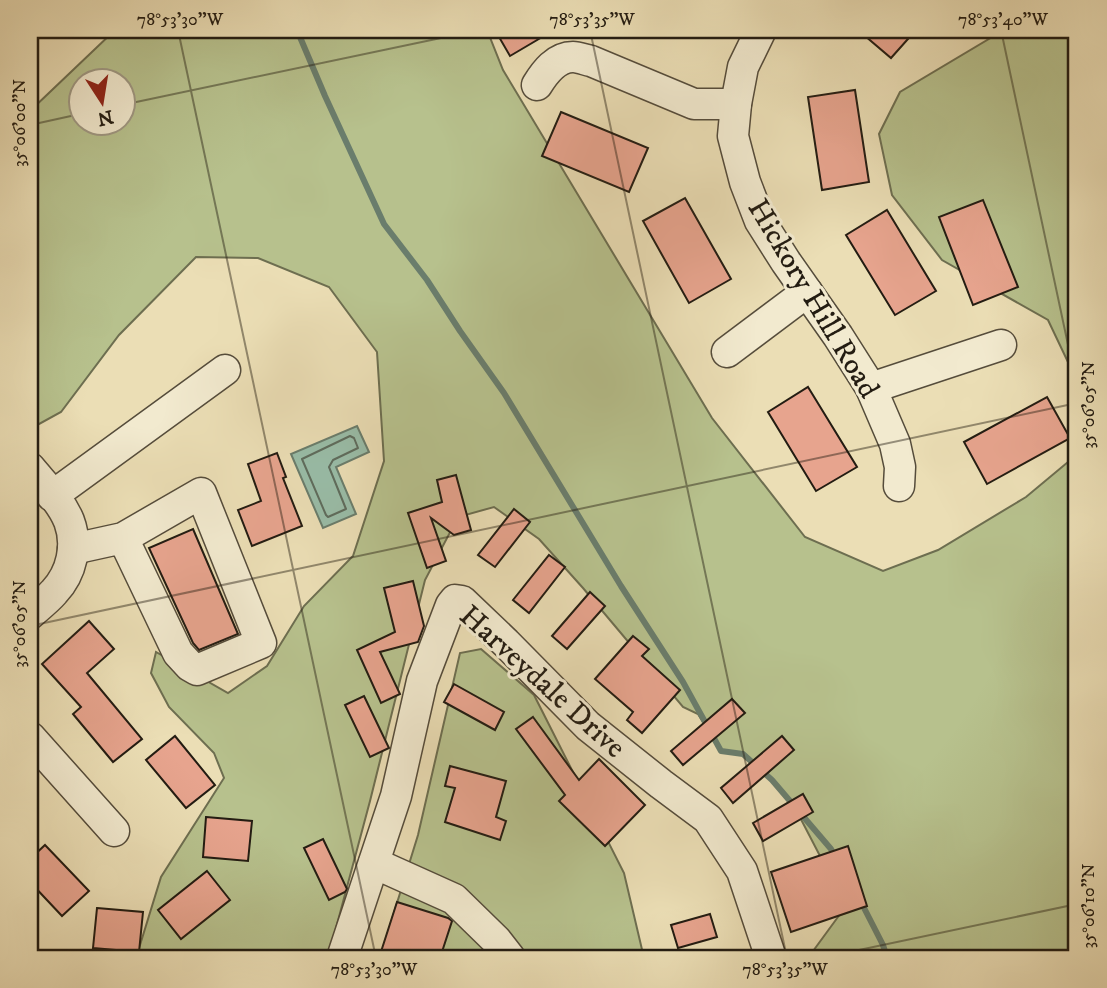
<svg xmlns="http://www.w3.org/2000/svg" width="1107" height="988" font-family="'IM FELL DW Pica',serif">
<rect width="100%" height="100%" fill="#ebdeb5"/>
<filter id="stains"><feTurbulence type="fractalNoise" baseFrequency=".00286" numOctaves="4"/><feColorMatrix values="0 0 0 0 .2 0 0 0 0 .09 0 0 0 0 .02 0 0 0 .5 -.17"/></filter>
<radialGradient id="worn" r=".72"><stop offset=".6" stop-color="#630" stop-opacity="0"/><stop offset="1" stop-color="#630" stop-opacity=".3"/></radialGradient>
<g fill="#b7c18d" stroke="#6d6e50" stroke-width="2" fill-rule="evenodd">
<path d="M115 30H487L503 70 712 418 805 537 883 571 938 550 1026 497 1074 457 1077 436V958H808L846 906 792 802 772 780 743 754 721 751 698 714 683 707 583 588 539 539 494 507 458 517 425 580 370 801 328 958H136L161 877 224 778 214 753 169 707 151 673 156 652 228 693 267 666 304 606 353 556 384 461 377 352 329 287 258 258 196 257 119 335 61 412 30 429V111ZM80 80H122V122H80Z"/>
<polygon points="1004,30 1077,30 1077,381 1048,320 942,260 892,195 879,134 900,92"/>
<polygon points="481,649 534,695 624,873 644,958 380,958 418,835 460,653"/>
</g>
<polygon fill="#99bda8" stroke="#6a7d6c" stroke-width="2" points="357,426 369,452 336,467 356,514 323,528 291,454"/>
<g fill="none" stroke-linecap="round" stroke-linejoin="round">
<polygon stroke="#5e6c5d" stroke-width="2" points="350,436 354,438 358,448 333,460 329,467 346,509 328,517 326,515 302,459"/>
<g stroke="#6a7d6c" stroke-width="6">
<polyline points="297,30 325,96 384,224 427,280 460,331 504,393 621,586 683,682 721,751 743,754 772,780 831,849 835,857"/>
<polyline points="860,900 883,945 887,958"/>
</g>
</g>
<g fill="#e7a48e" stroke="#231c12" stroke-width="2">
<polygon points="495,30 554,30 510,56"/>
<polygon points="858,30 916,30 891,58"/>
<polygon points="855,90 869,182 822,190 808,97"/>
<polygon points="561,112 648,148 629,192 542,156"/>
<polygon points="685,198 731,279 689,303 643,221"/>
<polygon points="983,200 1018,287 973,305 939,217"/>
<polygon points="887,210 936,291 895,315 846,235"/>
<polygon points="808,387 857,467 816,491 768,412"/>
<polygon points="1047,397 1070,438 987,484 964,442"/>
<polygon points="277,453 286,477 283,478 302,526 252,546 238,510 261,501 248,464"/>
<polygon points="456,475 471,530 454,535 431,518 446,561 427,568 408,513 442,502 437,480"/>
<polygon points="514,509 530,522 495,567 478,555"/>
<polygon points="193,529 238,634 199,650 193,643 149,548"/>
<polygon points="549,555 565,567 529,613 513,600"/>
<polygon points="413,581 424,626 418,642 380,652 400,694 381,703 357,650 395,632 384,588"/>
<polygon points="590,592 605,606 567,649 552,636"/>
<polygon points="89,621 114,649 87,673 142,739 113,762 73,714 81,707 42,664"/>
<polygon points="633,636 649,649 642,656 680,690 642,733 627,720 633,712 595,679"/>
<polygon points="454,684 504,712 495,730 444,702"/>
<polygon points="364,696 389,748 370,757 345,705"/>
<polygon points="732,699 745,713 683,765 671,751"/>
<polygon points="533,717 579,780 599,759 645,805 605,846 559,801 565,795 516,729"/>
<polygon points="175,736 215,785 186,808 146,760"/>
<polygon points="782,736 794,750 733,803 721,788"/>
<polygon points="450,766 506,781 496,817 506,821 500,840 445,822 455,788 445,786"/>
<polygon points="803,794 813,812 763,841 753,823"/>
<polygon points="206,817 252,821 248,861 203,857"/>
<polygon points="323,839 347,889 345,892 329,900 304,848"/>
<polygon points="45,845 89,891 62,916 30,882 30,859"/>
<polygon points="848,846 867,906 791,932 771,872"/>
<polygon points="207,871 230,900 181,939 158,910"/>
<polygon points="397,902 448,918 452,921 440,958 379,958"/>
<polygon points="97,908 143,912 139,952 93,948"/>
<polygon points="710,914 717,937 678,948 671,925"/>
</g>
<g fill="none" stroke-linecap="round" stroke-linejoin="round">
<defs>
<g id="minor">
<polyline points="761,30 743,67 736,104 733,136 745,182 760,221 786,262 838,336 871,388 895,444 900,467 899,486"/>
<path d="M537 85C545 72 556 57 573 57 578 57 586 60 591 61L694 104H736"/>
<polyline points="727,352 807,292"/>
<polyline points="871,388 1001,345"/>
<path d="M30 468C43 484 61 501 69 521 78 545 72 573 54 592 47 600 38 607 30 614"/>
<polyline points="52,496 225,370"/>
<polyline points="73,549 123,538 201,493 261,643 197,670 190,666 178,653 123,538"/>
<polyline points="30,737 114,831"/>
<polyline points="374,863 454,899 496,940 510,958"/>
<polyline points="342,958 396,796 422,681 451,605 455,600 462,601 506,643 588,726 661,784 708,819 742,871 771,958"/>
</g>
</defs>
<use href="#minor" stroke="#554c3b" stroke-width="33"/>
<use href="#minor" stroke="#f2eacf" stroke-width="30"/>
</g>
<path fill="none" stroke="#231c12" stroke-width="2" stroke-opacity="0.45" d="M178 30 376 958M590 30 787 958M1001 30 1077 387M122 105 479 30M30 125 80 114M30 626 1077 403M821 958 1077 904"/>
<g text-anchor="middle" stroke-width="6" stroke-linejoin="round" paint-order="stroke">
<g font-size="30" fill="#231c12" stroke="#f2eacf">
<text transform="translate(814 298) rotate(59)" y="10">Hickory Hill Road</text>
<text transform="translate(543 681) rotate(42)" y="10">Harveydale Drive</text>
</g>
</g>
<rect width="1107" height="988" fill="none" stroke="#ebdeb5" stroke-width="77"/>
<g transform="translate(102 102) rotate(168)"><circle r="33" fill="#f2eacf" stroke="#9f9883" stroke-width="2"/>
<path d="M0-5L12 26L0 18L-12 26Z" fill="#8f2418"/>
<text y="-10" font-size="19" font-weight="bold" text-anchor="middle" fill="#231c12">N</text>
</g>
<rect x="38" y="38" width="1030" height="912" fill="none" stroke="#231c12" stroke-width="2.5"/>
<g font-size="18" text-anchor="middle" fill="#231c12">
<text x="180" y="25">78°53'30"W</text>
<text x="592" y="25">78°53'35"W</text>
<text x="1003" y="25">78°53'40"W</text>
<text transform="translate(19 123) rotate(-90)" y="6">35°06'00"N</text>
<text transform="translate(1088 405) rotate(-90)" y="6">35°06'05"N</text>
<text transform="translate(19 624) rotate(-90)" y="6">35°06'05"N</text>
<text transform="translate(1088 906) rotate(-90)" y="6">35°06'10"N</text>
<text x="374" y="975">78°53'30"W</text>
<text x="785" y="975">78°53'35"W</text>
</g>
<rect width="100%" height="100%" filter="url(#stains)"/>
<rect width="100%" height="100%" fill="url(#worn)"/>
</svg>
